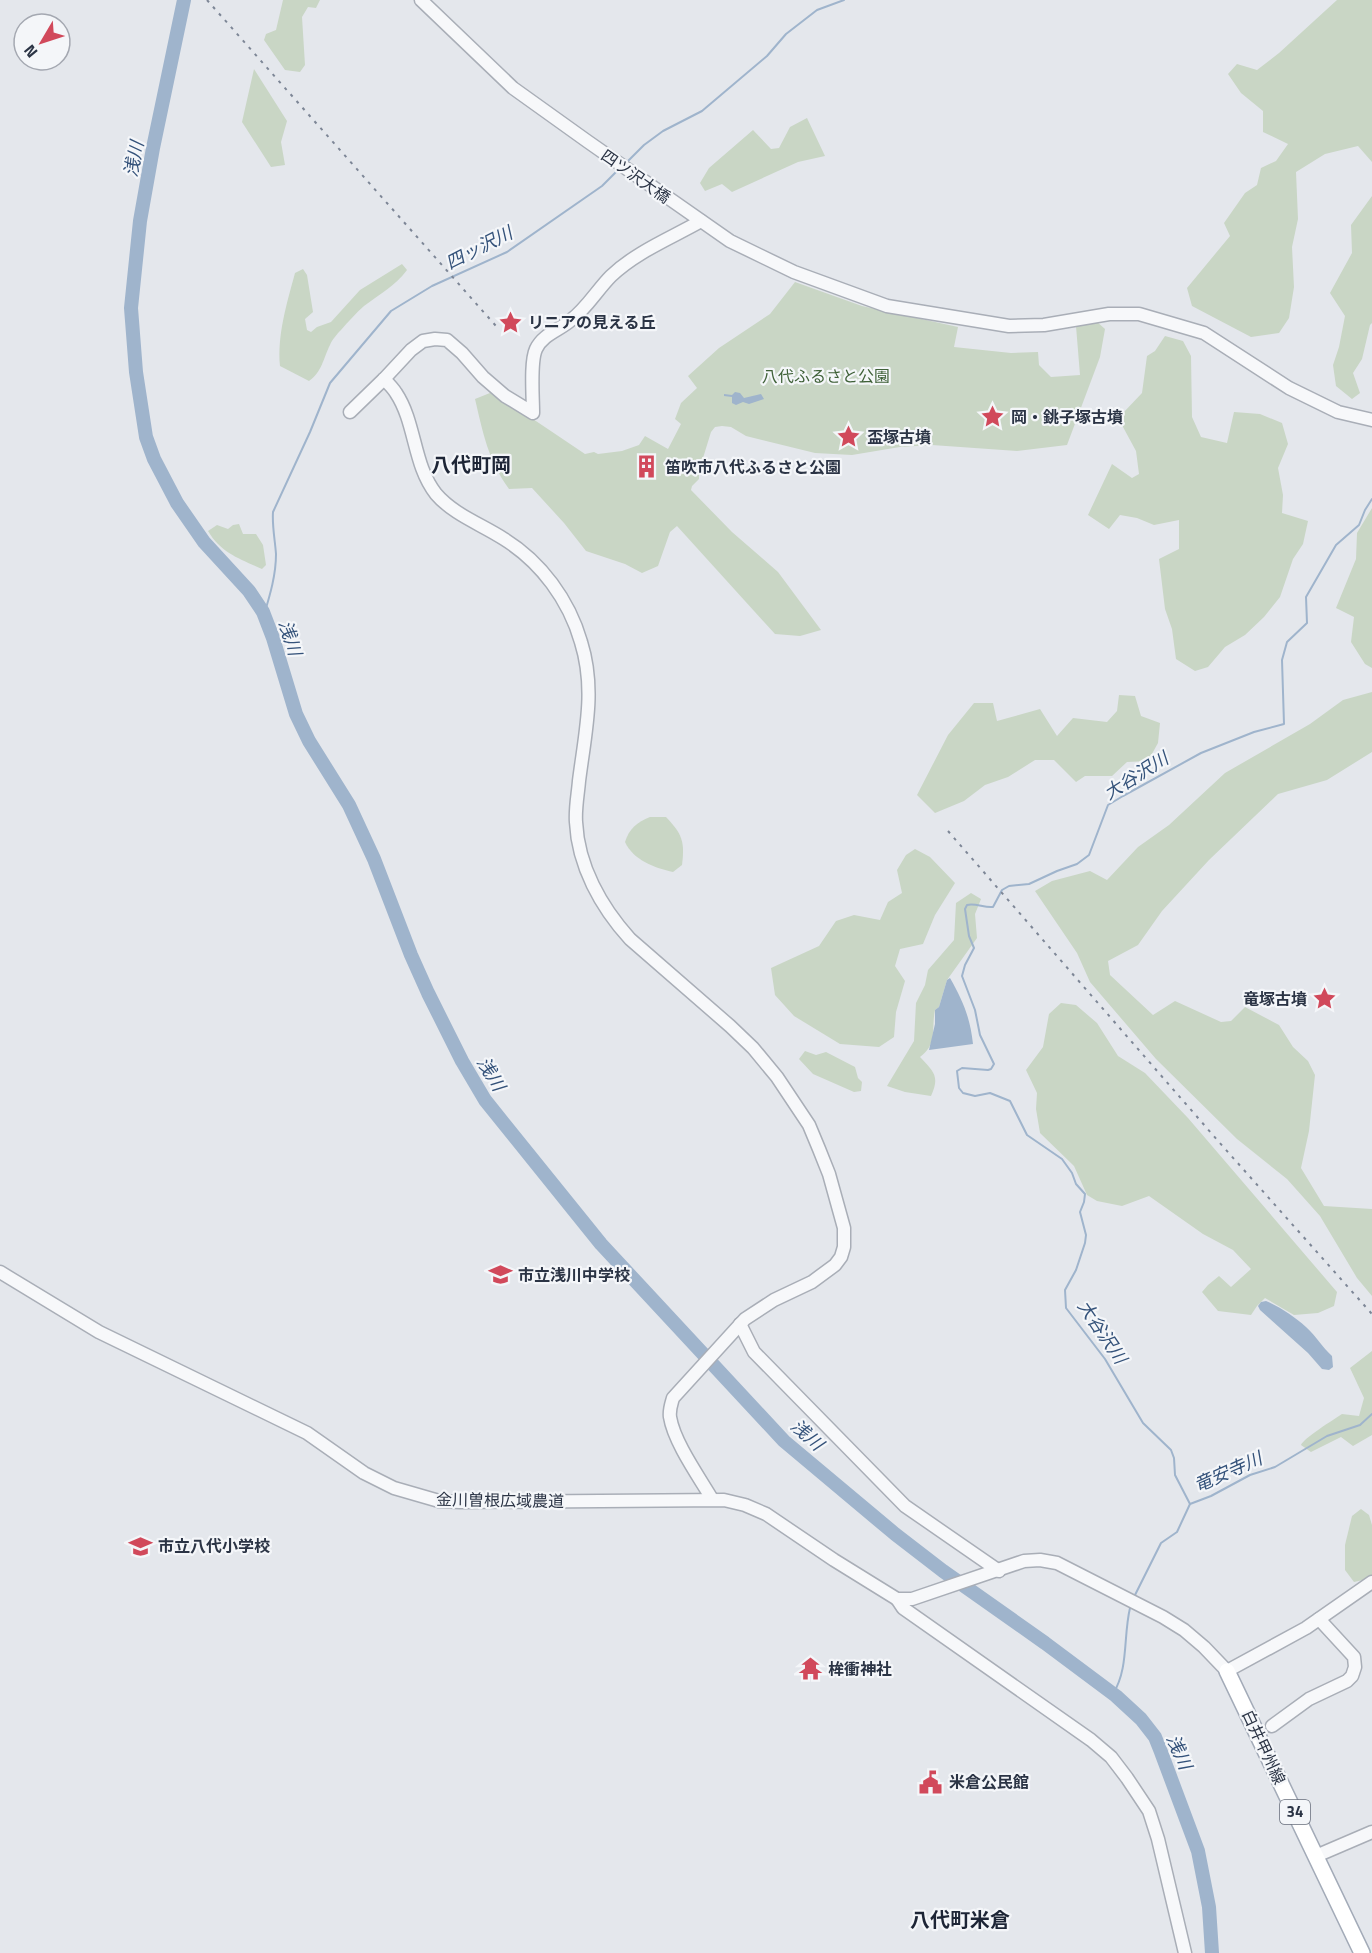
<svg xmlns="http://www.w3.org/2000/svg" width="1372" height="1953" font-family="'Titillium Web','Noto Sans JP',sans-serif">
<rect width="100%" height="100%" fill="#e4e7ec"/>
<g fill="#c9d6c5">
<polygon points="283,0 320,0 316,8 308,7 302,17 305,65 300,72 285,70 264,40 266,34 276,30"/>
<polygon points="1337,0 1372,0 1372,162 1358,146 1325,154 1296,172 1298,219 1292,247 1294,287 1289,318 1279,333 1251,337 1192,306 1187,288 1230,236 1224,223 1245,193 1257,185 1261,168 1276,161 1288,144 1263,132 1263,111 1241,93 1228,74 1237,64 1257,70 1279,53"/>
<polygon points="254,69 287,121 281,142 285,165 271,167 242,122"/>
<polygon points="807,118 825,156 798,162 732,192 722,184 705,191 700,183 709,168 753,130 771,149 779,148 790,127"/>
<polygon points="1372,196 1372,323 1370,325 1362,359 1353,373 1360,393 1352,399 1336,386 1333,365 1339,347 1345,316 1330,293 1352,253 1351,225"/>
<path d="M402 264 407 270C395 286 380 294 364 306 356 313 348 322 341 330 337 334 332 340 330 345 323 359 322 372 309 381L280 366C277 335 287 303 295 273L303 269 307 275 313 312 305 319 307 330 311 332 317 327 331 322 360 290Z"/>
<path d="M795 282 862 306 958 327 954 347 1011 353 1038 352 1039 365 1051 377 1080 375 1076 326 1096 321 1105 329 1100 357 1067 445 1017 451 932 445 900 447 852 455 815 453 746 436 731 427 722 426 715 427 711 432 699 471V479L692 486 691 490 732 532 778 572 821 630 800 636 775 634 677 526 670 532 658 566 642 573 625 564 586 551 564 523 532 488 509 489C488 460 483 433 475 399L495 391 527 415 585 454 594 452 598 454 622 451 639 445 645 436 668 449 681 424 675 419 681 403 697 388 688 376 719 348 770 314Z"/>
<polygon points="1165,336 1183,341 1191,356 1192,417 1201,437 1227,443 1234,412 1260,414 1282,423 1288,444 1278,468 1283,495 1282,513 1308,521 1303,544 1293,559 1280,597 1264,617 1245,635 1225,647 1208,667 1195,671 1176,659 1172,629 1165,609 1159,559 1179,549 1179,520 1154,525 1137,518 1120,515 1109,529 1088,515 1112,464 1132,478 1139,474 1136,451 1123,427 1123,413 1142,393 1147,356 1155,351"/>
<polygon points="1372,508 1372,668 1365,664 1351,642 1354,617 1336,608 1356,559 1357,533"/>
<path d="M239 524 243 534H256L263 545 266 565 262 569C240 559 221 553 208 531L217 525 228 529 233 525Z"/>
<polygon points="1372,692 1372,752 1327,780 1278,794 1209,860 1162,911 1138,945 1108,961 1110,975 1153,1015 1175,1001 1221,1022 1231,1021 1245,1007 1279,1025 1293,1047 1308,1061 1315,1075 1309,1131 1301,1168 1324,1206 1372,1209 1372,1296 1357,1278 1320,1216 1287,1179 1237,1139 1156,1059 1090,982 1077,953 1035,891 1052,881 1090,871 1107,880 1138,847 1169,825 1225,773 1310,724 1343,700"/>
<polygon points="1119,695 1135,696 1141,716 1160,723 1158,743 1148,761 1127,762 1112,776 1085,776 1076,782 1054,760 1035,760 1008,777 985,785 964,801 935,813 917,795 948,735 974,703 993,703 997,721 1040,709 1057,736 1073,718 1107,722 1117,711"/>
<path d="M650 817H666C682 834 685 841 682 865L673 872C655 868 633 860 625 842 629 829 637 822 650 817Z"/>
<polygon points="915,849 930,857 955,883 935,915 923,944 900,949 895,966 905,981 896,1012 894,1037 879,1047 840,1044 794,1016 775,995 771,968 819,946 836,921 854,915 880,920 888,902 902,893 897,870 906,855"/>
<path d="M971 893 981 899 975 914 977 938 947 980 939 1007 935 1010C931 1029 938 1044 920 1057 934 1072 940 1076 931 1096L905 1092 887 1086 914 1041 916 1003 925 985 928 970 954 940 956 903Z"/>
<polygon points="1061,1003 1076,1005 1097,1023 1118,1056 1145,1073 1188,1118 1337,1292 1334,1306 1318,1313 1294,1315 1265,1298 1257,1306 1251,1315 1218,1311 1202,1292 1208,1285 1219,1276 1231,1287 1251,1269 1233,1250 1203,1234 1149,1196 1122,1206 1097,1201 1087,1195 1074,1166 1040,1133 1036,1109 1037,1093 1026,1070 1043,1047 1049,1014"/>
<polygon points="805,1051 816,1055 826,1052 855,1067 858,1078 862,1082 861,1091 854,1092 813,1074 799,1059"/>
<path d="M1372 1351V1435L1353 1446 1341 1437 1311 1452 1301 1445C1304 1438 1333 1420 1342 1414L1359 1416 1364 1398 1350 1368Z"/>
<polygon points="1361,1509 1369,1515 1372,1525 1372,1578 1354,1582 1345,1570 1345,1545 1352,1516"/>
</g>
<g fill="#9fb4cc">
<polygon points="735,392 740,393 744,398 761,394 764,399 749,404 743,402 736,405 732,403 732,397 724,396 724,394 732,395"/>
<path d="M950 978C963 1001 970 1017 973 1044L929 1050 935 1024V1010L939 1007 947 980Z"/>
<path d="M1266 1301C1280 1307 1295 1317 1306 1327 1316 1336 1322 1347 1332 1356L1333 1367 1329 1370 1322 1369 1308 1353 1260 1310 1258 1306 1261 1302Z"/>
</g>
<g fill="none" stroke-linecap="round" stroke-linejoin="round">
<g stroke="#9fb4cc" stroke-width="2">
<polyline points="625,164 644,145 663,131 702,111 767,56 786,34 817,10 844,0"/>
<path d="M264 615C270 595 276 575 276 554 275 540 272 526 273 512L310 432 330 383 391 311 432 286 507 252 602 186 618 170"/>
<path d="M1190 1504 1175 1475 1174 1458 1171 1450 1143 1423 1105 1359 1066 1308 1065 1290 1076 1270 1085 1243 1086 1235 1080 1212 1084 1202 1085 1194 1076 1184 1072 1173 1062 1159 1027 1135 1010 1101 990 1093 975 1096 963 1093 959 1088 957 1071 962 1068 988 1070 991 1069 994 1064 980 1035 975 1010 962 976 965 965 974 948 969 936 965 909 967 905C976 903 984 908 993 907L1002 890 1009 886 1029 884 1057 871 1077 864 1089 855 1108 805 1123 796 1201 753 1254 732 1284 724 1282 660 1287 642 1307 623 1306 597 1336 545 1359 525 1365 510 1372 499"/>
<polyline points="1135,1595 1161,1543 1177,1532 1190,1504 1211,1496 1250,1475 1275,1467 1327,1436 1360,1425 1372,1414"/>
<path d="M1113 1694C1129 1668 1123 1637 1130 1608"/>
</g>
<polyline stroke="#9fb4cc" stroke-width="14" points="184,0 153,148 140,221 131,308 136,372 146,437 154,459 177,503 204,542 249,591 263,612 273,638 296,714 309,741 349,805 374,859 411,955 428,993 462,1061 485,1100 601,1244 784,1441 895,1534 943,1571 1045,1643 1116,1696 1141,1719 1155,1737 1161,1752 1198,1851 1209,1907 1212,1953"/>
<defs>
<g id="minor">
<polyline points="421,0 513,88 587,141 730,241 794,272 887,306 1009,326 1044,325 1109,314 1139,314 1204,333 1289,388 1338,412 1372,420"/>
<path d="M384 379C388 383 393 388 396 393 416 423 413 465 436 494 454 515 481 524 504 539 541 562 569 600 581 642 596 690 585 733 579 781 578 794 575 808 576 822 578 866 601 907 630 939L730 1026 753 1048 777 1077 809 1125 819 1149 829 1174 844 1228V1247L841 1257 835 1265 812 1282 774 1300 745 1319 673 1398C671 1405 669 1410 670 1417 674 1442 699 1477 712 1499"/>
<path d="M350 412 384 379 411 350 423 341 435 339 447 340 462 353 483 377 505 396 533 413C533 396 530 362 536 349 543 334 560 330 571 320 587 308 597 290 611 276 636 252 671 238 701 221"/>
<polyline points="0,1272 99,1332 307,1433 364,1473 394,1488 439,1501 460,1502 724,1500 745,1505 766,1514 834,1560 897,1599 912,1599 1024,1561 1040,1560 1057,1563 1163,1617 1184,1630 1204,1647 1227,1671 1306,1628 1372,1582"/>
<polyline points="740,1324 754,1352 905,1506 999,1571"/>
<polyline points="897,1599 903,1608 1091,1740 1111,1757 1127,1778 1149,1811 1158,1839 1185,1953"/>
<polyline points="1272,1726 1309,1699 1347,1681 1352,1676 1355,1667 1354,1657 1319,1619"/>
<polyline points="1316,1856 1372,1832"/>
</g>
<polyline id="major" points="1227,1671 1362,1953"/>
</defs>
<use href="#minor" stroke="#a9aeb7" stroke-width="15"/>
<use href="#major" stroke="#a3abb8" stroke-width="18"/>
<use href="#minor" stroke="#f7f8fa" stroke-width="12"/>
<use href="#major" stroke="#fff" stroke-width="15"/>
<g stroke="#7d8696" stroke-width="2" stroke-dasharray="3 6" stroke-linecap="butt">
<polyline points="207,0 496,326"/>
<polyline points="948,831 1219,1142 1372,1314"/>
</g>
</g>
<defs>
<symbol id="sight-bare" viewBox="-9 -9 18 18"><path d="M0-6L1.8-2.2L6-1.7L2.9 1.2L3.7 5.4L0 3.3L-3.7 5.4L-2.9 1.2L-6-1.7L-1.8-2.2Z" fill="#d1495b" stroke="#f4f6f9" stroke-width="2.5" paint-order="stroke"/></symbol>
<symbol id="building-bare" viewBox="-9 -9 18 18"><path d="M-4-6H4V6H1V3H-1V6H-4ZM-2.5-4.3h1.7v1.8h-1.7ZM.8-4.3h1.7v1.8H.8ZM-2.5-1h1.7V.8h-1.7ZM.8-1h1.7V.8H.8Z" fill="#d1495b" stroke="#f4f6f9" stroke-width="2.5" paint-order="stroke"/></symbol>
<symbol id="school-bare" viewBox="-9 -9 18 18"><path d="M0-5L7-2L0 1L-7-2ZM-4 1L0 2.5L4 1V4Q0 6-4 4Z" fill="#d1495b" stroke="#f4f6f9" stroke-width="2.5" paint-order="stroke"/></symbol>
<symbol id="temple-bare" viewBox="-9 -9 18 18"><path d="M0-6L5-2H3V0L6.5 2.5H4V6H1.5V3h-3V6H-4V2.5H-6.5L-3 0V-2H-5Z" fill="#d1495b" stroke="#f4f6f9" stroke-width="2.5" paint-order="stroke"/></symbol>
<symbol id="civic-bare" viewBox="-9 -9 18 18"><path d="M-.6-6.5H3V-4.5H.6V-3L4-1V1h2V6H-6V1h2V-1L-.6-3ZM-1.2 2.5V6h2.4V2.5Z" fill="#d1495b" stroke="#f4f6f9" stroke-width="2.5" paint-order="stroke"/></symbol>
</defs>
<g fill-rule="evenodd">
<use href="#sight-bare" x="494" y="306" width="33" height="33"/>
<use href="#sight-bare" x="976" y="400" width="33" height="33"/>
<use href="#sight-bare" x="832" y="420" width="33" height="33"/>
<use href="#building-bare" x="630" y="450" width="33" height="33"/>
<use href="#sight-bare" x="1308" y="982" width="33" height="33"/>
<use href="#school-bare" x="484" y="1258" width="33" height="33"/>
<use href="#school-bare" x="124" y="1530" width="33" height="33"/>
<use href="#temple-bare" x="794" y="1652" width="33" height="33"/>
<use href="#civic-bare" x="914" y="1766" width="33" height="33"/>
</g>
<g text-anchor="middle" stroke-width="4.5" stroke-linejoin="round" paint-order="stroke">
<rect fill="#f4f6f9" stroke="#676e7b" stroke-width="1.5" x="1280" y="1800" width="30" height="24" rx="4.5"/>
<g font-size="15" font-weight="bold" fill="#2b3445">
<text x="1295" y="1817">34</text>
</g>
<g font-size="16" fill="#2b3445" stroke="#f4f6f9">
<text transform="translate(636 176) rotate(35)" y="6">四ツ沢大橋</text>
<text transform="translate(500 1500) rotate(1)" y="6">金川曽根広域農道</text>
<text transform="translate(1264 1747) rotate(65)" y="6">白井甲州線</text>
</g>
<g font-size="16" font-weight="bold" fill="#2b3445" stroke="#f4f6f9" text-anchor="start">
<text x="528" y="328">リニアの見える丘</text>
<text x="1011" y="423">岡・銚子塚古墳</text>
<text x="867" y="443">盃塚古墳</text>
<text x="665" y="473">笛吹市八代ふるさと公園</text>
<text x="1307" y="1005" text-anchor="end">竜塚古墳</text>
<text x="518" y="1281">市立浅川中学校</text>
<text x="158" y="1552">市立八代小学校</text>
<text x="828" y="1675">桙衝神社</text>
<text x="949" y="1788">米倉公民館</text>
</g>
<g font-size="16" fill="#3f6138" stroke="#f4f6f9">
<text x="826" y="382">八代ふるさと公園</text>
</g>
<g font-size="18" font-style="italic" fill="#34527a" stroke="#f4f6f9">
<text transform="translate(134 159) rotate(-79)" y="6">浅川</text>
<text transform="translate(479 248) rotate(-27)" y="6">四ッ沢川</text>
<text transform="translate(290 638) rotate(72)" y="6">浅川</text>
<text transform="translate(1136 776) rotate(-32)" y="6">大谷沢川</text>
<text transform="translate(491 1074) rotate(59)" y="6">浅川</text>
<text transform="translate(1102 1332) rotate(56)" y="6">大谷沢川</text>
<text transform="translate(807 1435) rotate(42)" y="6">浅川</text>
<text transform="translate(1228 1472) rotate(-24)" y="6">竜安寺川</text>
<text transform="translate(1179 1752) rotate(66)" y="6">浅川</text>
</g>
<g font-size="20" font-weight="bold" fill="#1d2536" stroke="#f4f6f9">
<text x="471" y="472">八代町岡</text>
<text x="960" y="1927">八代町米倉</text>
</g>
</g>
<g transform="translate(42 42) rotate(231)"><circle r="28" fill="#f4f6f9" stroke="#a4a8b1" stroke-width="1.5"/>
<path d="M0-4.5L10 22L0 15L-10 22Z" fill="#d1495b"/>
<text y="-9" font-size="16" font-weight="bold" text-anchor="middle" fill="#2b3445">N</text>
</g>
</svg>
